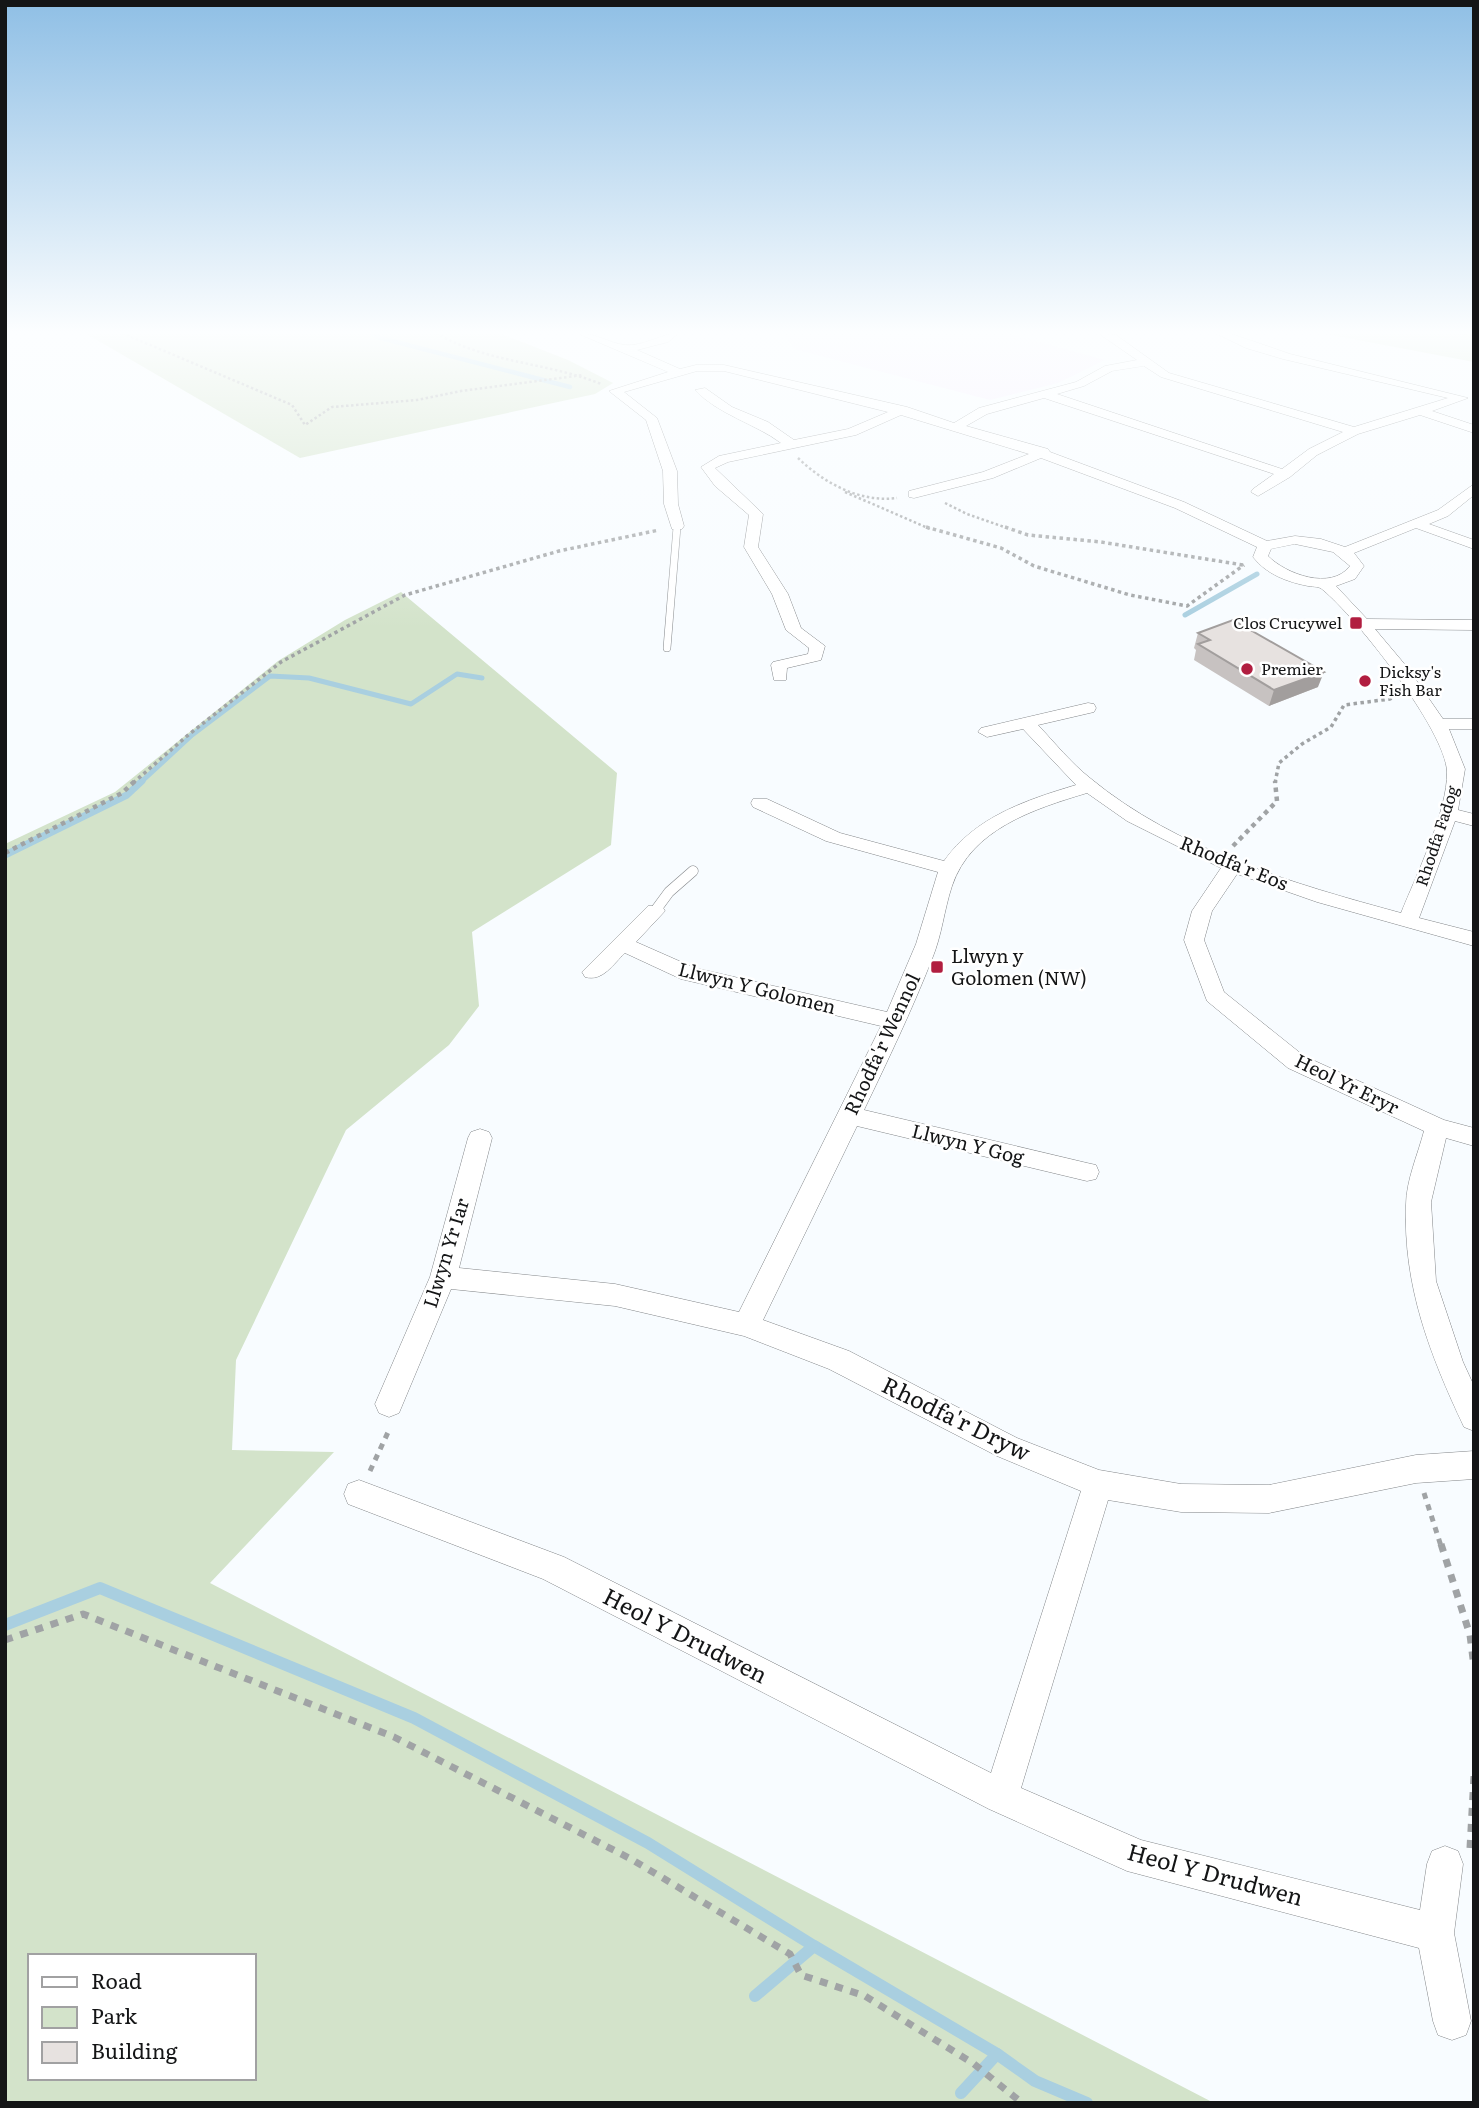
<svg xmlns="http://www.w3.org/2000/svg" width="1479" height="2108" font-family="Literata,serif">
<rect width="100%" height="100%" fill="#f8fcff"/>
<polygon fill="#f7edfd" points="784,333 1007,333 1105,360 1058,383 990,400 794,349"/>
<g fill="#d3e3ca" fill-rule="evenodd">
<polygon points="85,333 499,333 568,360 613,383 595,394 300,458"/>
<polygon points="1321,333 1474,333 1474,362"/>
<path d="M401 592 617 773 611 845 472 932 479 1006 449 1045 346 1130 236 1360 232 1450 334 1452 210 1583 1214 2103H5V844L115 792 278 661 345 620ZM30 1956H254V2078H30Z"/>
</g>
<g fill="none" stroke-linecap="round" stroke-linejoin="round">
<polyline stroke="#a9cfe0" stroke-width="4.5" points="373,333 377,337 570,387"/>
<g stroke="#a9cfe0" stroke-width="5">
<polyline points="1185,615 1257,574"/>
<polyline points="140,783 192,735 270,676 309,678 411,704 457,674 482,678"/>
</g>
<polyline stroke="#a9cfe0" stroke-width="7" points="5,855 127,795 142,781"/>
<g stroke="#a9cfe0" stroke-width="12">
<polyline points="5,1625 100,1588 414,1718 648,1843 814,1946 997,2054 1035,2081 1087,2103"/>
<polyline points="755,1996 814,1946"/>
<polyline points="961,2093 997,2054"/>
</g>
<defs>
<polyline id="lane-far2" points="677,529 677,526"/>
<polyline id="lane-far1" points="667,648 677,527"/>
<polyline id="lane" points="655,911 669,892 693,871"/>
<path id="street" d="M577 333C597 333 608 343 625 345 643 347 662 333 679 333L668 342 637 350 680 369 696 365H724L907 407 954 423 979 408 1076 382 1105 366 1137 360 1098 333 1116 335 1169 373 1354 427 1448 398 1283 359 1246 348 1215 333H1229L1290 354 1468 398 1432 411 1474 425V433L1420 415 1358 434 1317 455 1290 477 1258 496 1251 492 1253 489 1274 474 1044 398 987 414 966 426 1048 449 1050 452 1184 502 1267 541 1295 536 1321 539 1345 547 1438 510 1474 484V495L1448 516 1429 524 1474 540V549L1416 528 1354 553 1364 566 1355 579 1336 586 1367 619 1474 620V630L1375 629 1407 667 1443 719H1474V729H1449L1465 769 1458 810 1474 814V826L1455 821 1419 918 1474 932V946L1317 902 1237 874 1212 911 1204 940 1224 992 1304 1056 1444 1120 1474 1128V1146L1446 1138 1431 1202 1436 1281 1463 1362 1474 1386V1431L1464 1427C1430 1355 1403 1286 1406 1205 1406 1181 1418 1154 1424 1131L1288 1068 1207 1001 1184 940 1192 911 1221 868 1127 821 1087 793C1034 809 971 829 952 886 944 910 942 935 932 959 912 1010 888 1060 864 1110L1087 1163 1096 1165 1099 1172 1096 1179 1087 1181 857 1126 763 1320 849 1351 1017 1438 1099 1470 1181 1484 1269 1485 1416 1455 1474 1451V1479L1416 1483 1269 1513 1181 1512 1108 1500 1021 1788 1141 1840 1420 1910 1427 1864 1432 1851 1445 1846 1458 1851 1463 1864 1454 1933 1471 2021 1466 2035 1452 2040 1438 2035 1433 2021 1419 1948 1127 1871 989 1809 543 1579 348 1504 344 1494 348 1484 359 1480 564 1557 991 1773 1081 1491 997 1456 829 1369 744 1336 615 1306 451 1289 399 1413 389 1417 379 1413 375 1404 430 1277 468 1138 471 1132 480 1129 489 1132 492 1138 459 1268 615 1284 739 1312 881 1026 681 979 625 953C613 964 603 982 585 977L582 972 648 906H662L665 911 636 942 695 968 887 1012 916 944 938 872 826 841 753 807 751 803 753 799H767L840 833 944 861C975 817 1026 800 1076 785L1023 729 987 737 978 732 981 728 1088 703 1094 704 1096 708 1094 712 1038 725C1055 743 1071 763 1090 778 1177 850 1294 884 1401 913 1416 876 1448 810 1447 772 1446 731 1356 617 1323 590 1319 586 1314 587 1308 586 1287 582 1266 574 1253 557L1257 547 1175 508 1041 458 993 478 914 498 909 497V491L983 472 1029 454 901 415 856 435 728 462 715 468 763 514 758 547 788 594 801 628 825 646 821 660 787 668 786 680H774L771 665 773 662 808 654 809 648 786 630 772 594 744 547 749 515 715 486 701 467 719 456 781 443C754 423 719 415 695 390L705 388 732 407 768 422 794 440 848 429 888 412 724 371H697L624 392 657 418 677 471 678 504 684 526 682 529H672L664 504 663 471 646 420 609 391 668 372ZM1144 366 1161 377 1343 432 1309 449 1282 469 1057 394 1084 386 1112 371ZM1295 544 1333 552 1350 566C1331 591 1286 574 1268 556L1271 549Z"/>
</defs>
<use href="#lane-far2" stroke="#838689" stroke-width="6"/>
<use href="#lane-far1" stroke="#838689" stroke-width="8"/>
<use href="#lane" stroke="#838689" stroke-width="11"/>
<use href="#street" stroke="#838689" stroke-width="1"/>
<g stroke="#a0a3a5" stroke-width="2.5" stroke-dasharray="2.5 2.5" stroke-linecap="butt">
<polyline points="122,333 292,405 305,425 332,407 417,400 461,391 583,375"/>
<path d="M436 333C486 363 547 362 601 384"/>
<polyline points="1460,333 1474,335"/>
<path d="M798 458C824 483 860 503 897 498"/>
<polyline points="845,492 930,529"/>
<polyline points="945,503 967,514 1010,529"/>
</g>
<g stroke="#a0a3a5" stroke-width="3.5" stroke-dasharray="3.5 3.5" stroke-linecap="butt">
<polyline points="926,527 1001,548 1034,566 1130,595 1187,606 1244,565"/>
<polyline points="1005,527 1028,535 1101,542 1243,565"/>
<polyline points="133,783 187,736 281,662 405,595 559,551 659,530"/>
<polyline points="1275,783 1279,763 1302,744 1331,727 1344,705 1390,699 1398,695"/>
</g>
<g stroke="#a0a3a5" stroke-width="4.5" stroke-dasharray="4.5 4.5" stroke-linecap="butt">
<polyline points="1233,846 1277,801 1275,781"/>
<polyline points="5,853 122,793 135,781"/>
</g>
<g stroke="#a0a3a5" stroke-width="5" stroke-dasharray="6 6" stroke-linecap="butt">
<polyline points="370,1471 390,1428"/>
<polyline points="1424,1493 1441,1546"/>
</g>
<g stroke="#a0a3a5" stroke-width="7" stroke-dasharray="8 8" stroke-linecap="butt">
<polyline points="1441,1544 1470,1635 1474,1667"/>
<polyline points="5,1640 83,1614 394,1737 631,1859 790,1954 801,1975 865,1996 974,2064 1022,2103"/>
<polyline points="1470,1848 1474,1776"/>
</g>
<use href="#lane-far2" stroke="#fff" stroke-width="5"/>
<use href="#lane-far1" stroke="#fff" stroke-width="7"/>
<use href="#lane" stroke="#fff" stroke-width="10"/>
<use href="#street" fill="#fff" fill-rule="evenodd"/>
</g>
<polygon fill="#c7c2c1" points="1198,633 1318,687 1269,706 1194,660 1196,650 1194,648"/>
<polygon fill="#a29e9d" points="1324,672 1318,687 1269,706 1274,690"/>
<polygon fill="#e7e2e0" stroke="#a29e9d" stroke-width="2" points="1233,620 1324,672 1274,690 1198,644 1210,640 1198,633"/>
<linearGradient id="sky" x2="0" y2="1"><stop stop-color="#8fbfe5"/><stop offset="0.53" stop-color="#fcfeff"/><stop offset="1" stop-color="#fcfeff" stop-opacity="0"/></linearGradient>
<rect width="1479" height="628" fill="url(#sky)"/>
<g fill="#b11e40" stroke="#fff" stroke-width="2.5">
<rect x="1349" y="616" width="14" height="14" rx="3.5"/>
<circle cx="1247" cy="669" r="7"/>
<circle cx="1365" cy="681" r="7"/>
<rect x="930" y="960" width="14" height="14" rx="3.5"/>
</g>
<g text-anchor="middle" stroke-width="5" stroke-linejoin="round" paint-order="stroke">
<g font-size="16" fill="#141516" stroke="#fff" text-anchor="start">
<text x="1342" y="629" text-anchor="end">Clos Crucywel</text>
<text x="1261" y="675">Premier</text>
<text x="1379" y="678">Dicksy's<tspan x="1379" dy="18">Fish Bar</tspan></text>
</g>
<g font-size="16" fill="#141516" stroke="#fff">
<text transform="translate(1437 836) rotate(-72)" y="6">Rhodfa Fadog</text>
</g>
<g font-size="19" fill="#141516" stroke="#fff">
<text transform="translate(1234 863) rotate(22)" y="7">Rhodfa'r Eos</text>
<text transform="translate(757 988) rotate(14)" y="7">Llwyn Y Golomen</text>
<text transform="translate(882 1044) rotate(-65)" y="7">Rhodfa'r Wennol</text>
<text transform="translate(1347 1084) rotate(26)" y="7">Heol Yr Eryr</text>
<text transform="translate(968 1144) rotate(14)" y="7">Llwyn Y Gog</text>
<text transform="translate(446 1253) rotate(-73)" y="7">Llwyn Yr Iar</text>
</g>
<g font-size="19" fill="#141516" stroke="#fff" text-anchor="start">
<text x="951" y="963">Llwyn y<tspan x="951" dy="22">Golomen (NW)</tspan></text>
</g>
<g font-size="23" fill="#141516" stroke="#fff">
<text transform="translate(956 1419) rotate(26)" y="8">Rhodfa'r Dryw</text>
<text transform="translate(685 1636) rotate(27)" y="8">Heol Y Drudwen</text>
<text transform="translate(1215 1875) rotate(15)" y="8">Heol Y Drudwen</text>
</g>
</g>
<rect width="1479" height="2108" fill="none" stroke="#141516" stroke-width="14"/>
<rect x="28" y="1954" width="228" height="126" fill="#ffffff" stroke="#a1a1a2" stroke-width="2"/>
<rect x="42" y="1977" width="35" height="10" fill="#ffffff" stroke="#a1a1a2" stroke-width="2"/>
<text x="91" y="1989" font-size="21" fill="#141516">Road</text>
<rect x="42" y="2007" width="35" height="21" fill="#d3e3ca" stroke="#a1a1a2" stroke-width="2"/>
<text x="91" y="2024" font-size="21" fill="#141516">Park</text>
<rect x="42" y="2042" width="35" height="21" fill="#e7e2e0" stroke="#a1a1a2" stroke-width="2"/>
<text x="91" y="2059" font-size="21" fill="#141516">Building</text>
</svg>
